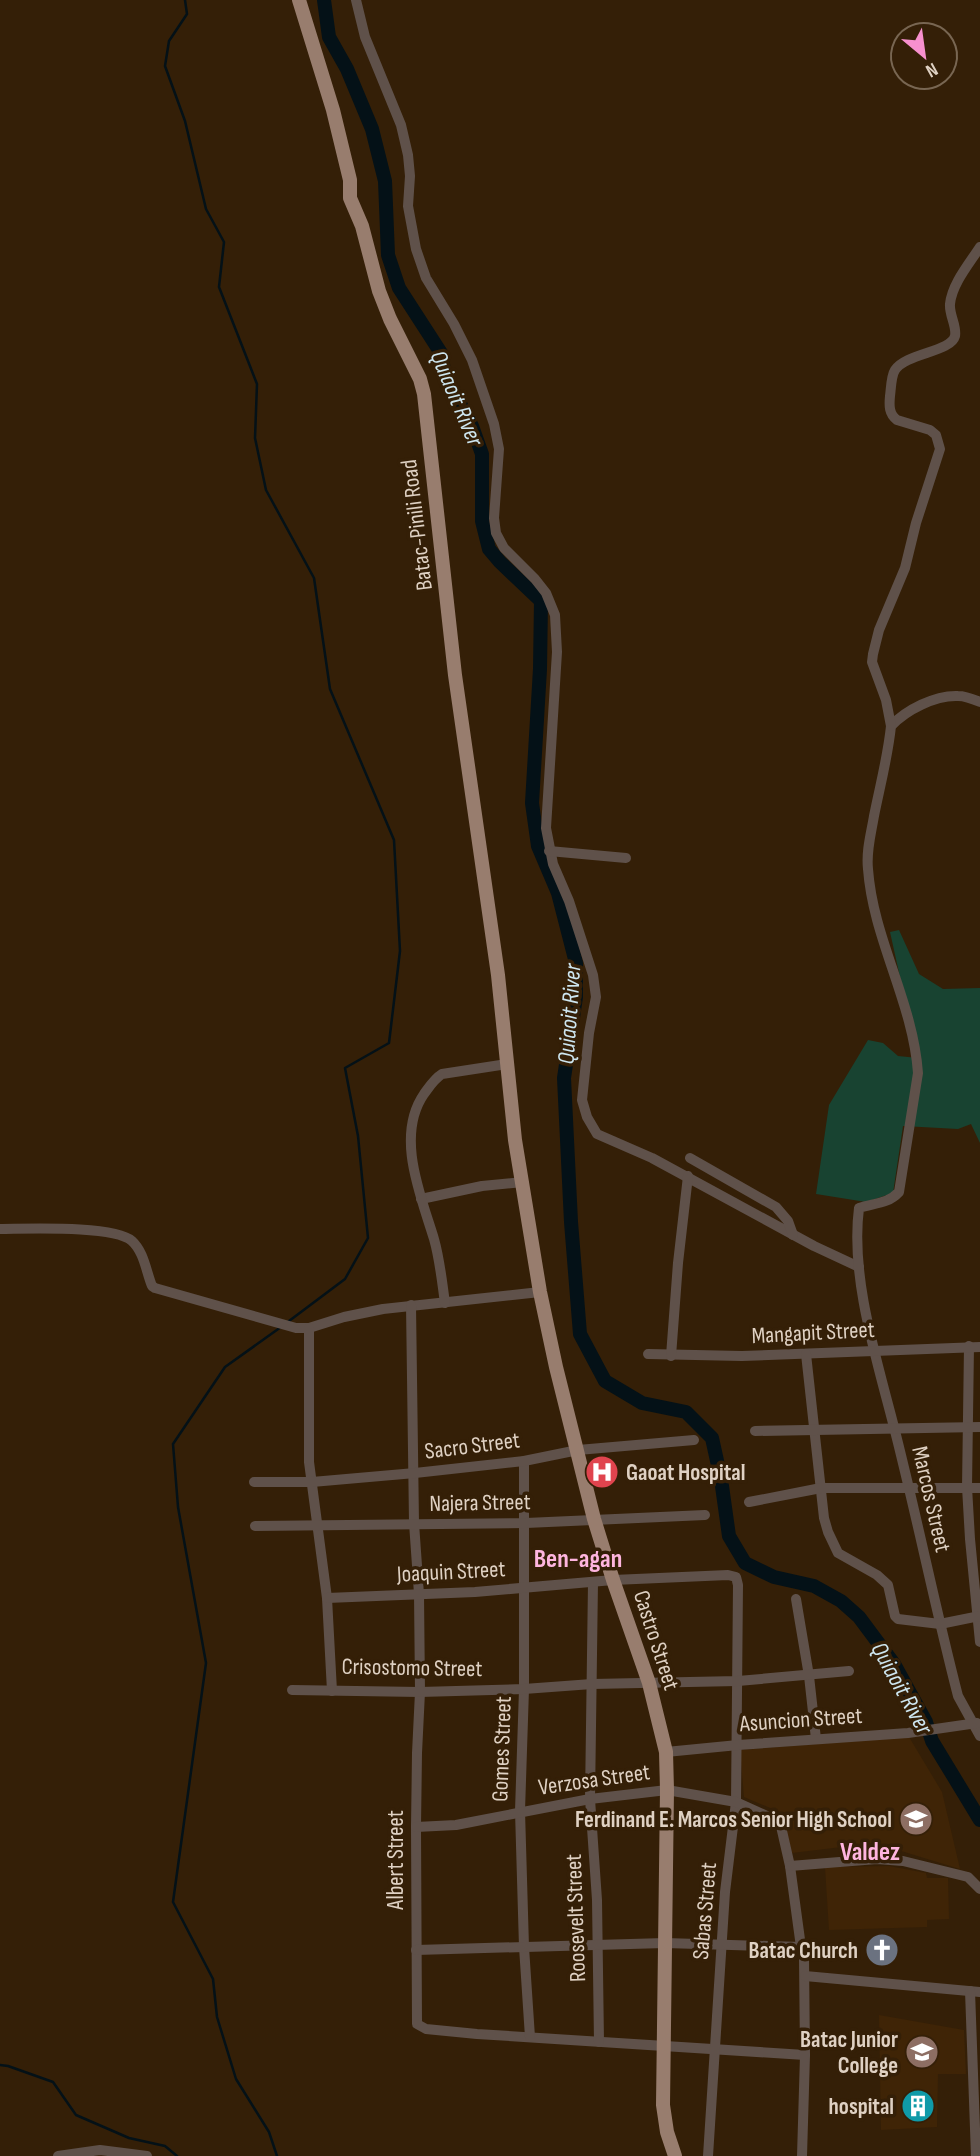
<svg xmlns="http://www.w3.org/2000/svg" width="980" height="2156" font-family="'Sofia Sans Condensed',sans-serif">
<rect width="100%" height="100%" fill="#341f07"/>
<g fill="#3f2406">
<polygon points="909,1737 942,1792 960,1869 875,1843 792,1853 782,1813 744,1797 740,1750"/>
<polygon points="889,1866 926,1873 927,1878 948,1878 949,1919 927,1920 927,1927 829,1930 825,1867"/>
<polygon points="879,2015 964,2030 966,2074 938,2074 937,2127 881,2130"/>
</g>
<polygon fill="#184331" points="899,930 919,974 943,989 980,988 980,1143 971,1124 958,1129 903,1126 893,1193 866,1202 816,1194 829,1105 868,1040 883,1043 898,1056 918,1058 890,932"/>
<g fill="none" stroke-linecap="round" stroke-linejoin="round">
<g stroke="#041117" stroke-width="2.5">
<polyline points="185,0 187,14 169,41 165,66 185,121 206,209 224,242 219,287 257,384 255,438 266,490 314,578 330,689 394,840 400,951 389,1043 345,1068 358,1136 368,1238 345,1279 289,1321"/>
<polyline points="0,2065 8,2066 53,2082 76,2115 129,2138 165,2146 177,2156"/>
<polyline points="277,2156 269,2132 236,2079 217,2017 213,1979 173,1902 206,1663 178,1507 173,1444 225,1367 281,1327"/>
</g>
<polyline stroke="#041117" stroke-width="14" points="324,0 329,37 347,69 372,129 385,181 388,255 399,288 441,353 445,376 472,426 482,454 482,521 489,549 500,562 541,601 540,669 532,803 538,846 558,893 576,963 576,997 564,1078 571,1222 580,1334 605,1381 642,1403 686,1412 712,1438 721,1479 729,1536 745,1563 774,1577 814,1586 841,1601 859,1617 894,1664 926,1722 932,1741 980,1820"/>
<g stroke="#5f514a" stroke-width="10">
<polyline points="356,0 365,37 401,125 408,155 410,176 408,206 416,249 426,278 454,324 472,360 494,424 499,449 494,518 496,533 504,548 535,579 546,593 555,615 557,652 546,828 553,864 569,901 593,975 596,997 589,1033 582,1100 587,1117 597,1134 652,1158 814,1246 859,1267"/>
<path d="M980 702C973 699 965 696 958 696 935 695 906 710 891 726 888 756 880 786 874 816 871 834 866 851 868 869 873 939 913 1002 918 1073L899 1192C888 1204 874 1203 859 1208 850 1277 877 1360 894 1427 917 1517 935 1607 958 1696L980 1736"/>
<path d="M891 726 886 700 872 662 873 654 879 630 905 568 916 523 940 449 936 435 930 430 897 420C889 414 889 406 890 396 891 389 891 376 895 370 906 353 951 352 955 336 957 326 949 315 950 304 952 284 969 264 980 247"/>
<polyline points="549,851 626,858"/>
<polyline points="690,1158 776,1207 788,1221 793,1235"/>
<polyline points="421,1199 482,1186 523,1182"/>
<path d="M0 1229C26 1229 114 1225 132 1241 144 1252 146 1271 152 1286L155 1288 296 1328H309L344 1317 383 1309 540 1292"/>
<path d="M445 1303C442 1282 440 1260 434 1239 421 1196 395 1136 424 1094 430 1086 434 1079 442 1074L507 1064"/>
<polyline points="411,1305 414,1523 419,1594 420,1692 417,1753 416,1827 417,2024 426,2029 477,2034 805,2055"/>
<polyline points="309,1328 309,1462 327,1598 332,1691"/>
<polyline points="969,1346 967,1487 970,1539 980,1642"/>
<polyline points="648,1354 742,1356 980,1347"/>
<polyline points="806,1354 824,1518 828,1532 838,1553 877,1575 888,1585 895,1616 898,1619 940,1624 980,1616"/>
<polyline points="671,1356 678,1263 688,1176"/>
<polyline points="755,1431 980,1427"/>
<polyline points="524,1461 524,1689 520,1811 524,1947 530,2037"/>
<polyline points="254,1482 312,1482 415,1473 524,1461 578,1450 694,1440"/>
<polyline points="749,1502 821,1488 980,1488"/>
<polyline points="255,1526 526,1523 705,1515"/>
<polyline points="593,1582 590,1799 597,1900 599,2042"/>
<polyline points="327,1598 475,1592 613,1580 728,1575 736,1577 738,1585 736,1802 725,1892 708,2156"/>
<polyline points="796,1599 809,1676 816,1739"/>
<polyline points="292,1690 420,1692 524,1689 592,1684 738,1681 849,1671"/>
<polyline points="666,1752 738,1745 908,1733 977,1723"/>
<polyline points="416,1827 456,1825 590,1799 667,1790 736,1802 780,1822 790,1866 801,1947 804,1958 805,2055 802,2156"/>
<polyline points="790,1866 877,1859 903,1861 968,1877 980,1889"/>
<polyline points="416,1950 665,1943 801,1947"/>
<polyline points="805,1976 980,1992"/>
<polyline points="970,1991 976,2156"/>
<polyline points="58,2156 100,2150 147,2156"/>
</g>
<polyline stroke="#987d6e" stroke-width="14" points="299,0 333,110 350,180 350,198 362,226 379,291 390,319 420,379 424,394 455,675 498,975 515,1140 540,1292 556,1367 594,1519 613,1580 649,1683 666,1752 667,1790 663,2105 667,2132 675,2156"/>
</g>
<defs>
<symbol id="hospital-disc" viewBox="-11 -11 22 22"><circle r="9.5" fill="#e0444e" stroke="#341f07"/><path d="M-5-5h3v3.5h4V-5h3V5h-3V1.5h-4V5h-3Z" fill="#fff"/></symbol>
<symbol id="school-disc" viewBox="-11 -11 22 22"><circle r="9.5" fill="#8d6e63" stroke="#341f07"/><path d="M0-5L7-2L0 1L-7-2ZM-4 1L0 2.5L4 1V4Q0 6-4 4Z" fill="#fff"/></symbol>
<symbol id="church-disc" viewBox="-11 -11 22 22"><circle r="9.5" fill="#6b7280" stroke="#341f07"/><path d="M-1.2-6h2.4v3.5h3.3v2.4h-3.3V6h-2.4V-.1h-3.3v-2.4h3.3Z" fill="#fff"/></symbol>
<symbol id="university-disc" viewBox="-11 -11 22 22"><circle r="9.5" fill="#8d6e63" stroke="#341f07"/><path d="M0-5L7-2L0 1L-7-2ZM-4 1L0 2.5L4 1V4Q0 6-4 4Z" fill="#fff"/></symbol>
<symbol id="building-disc" viewBox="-11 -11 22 22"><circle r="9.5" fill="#0f9aa8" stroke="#341f07"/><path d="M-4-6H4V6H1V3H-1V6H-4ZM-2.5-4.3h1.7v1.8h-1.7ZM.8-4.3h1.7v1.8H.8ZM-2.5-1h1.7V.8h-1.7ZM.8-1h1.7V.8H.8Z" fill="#fff"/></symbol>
</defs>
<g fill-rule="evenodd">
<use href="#hospital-disc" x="583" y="1453" width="38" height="38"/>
<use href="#school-disc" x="897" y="1800" width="38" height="38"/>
<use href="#church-disc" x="863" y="1931" width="38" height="38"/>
<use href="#university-disc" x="903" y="2033" width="38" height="38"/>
<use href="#building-disc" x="899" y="2087" width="38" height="38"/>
</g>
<g text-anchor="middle" stroke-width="7" stroke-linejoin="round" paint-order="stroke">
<g font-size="23" fill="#dfd1c3" stroke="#341f07">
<text transform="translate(416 525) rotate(-97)" y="8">Batac-Pinili Road</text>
<text transform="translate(813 1332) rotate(-3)" y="8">Mangapit Street</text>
<text transform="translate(472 1445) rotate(-7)" y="8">Sacro Street</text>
<text transform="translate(932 1499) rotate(77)" y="8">Marcos Street</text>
<text transform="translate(480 1502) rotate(-1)" y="8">Najera Street</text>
<text transform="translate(451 1571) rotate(-3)" y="8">Joaquin Street</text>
<text transform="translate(657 1640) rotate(72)" y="8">Castro Street</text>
<text transform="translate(412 1667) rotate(1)" y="8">Crisostomo Street</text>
<text transform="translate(801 1719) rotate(-4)" y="8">Asuncion Street</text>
<text transform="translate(501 1749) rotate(-88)" y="8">Gomes Street</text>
<text transform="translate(594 1779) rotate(-8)" y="8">Verzosa Street</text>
<text transform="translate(395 1860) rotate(-90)" y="8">Albert Street</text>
<text transform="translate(704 1911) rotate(-85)" y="8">Sabas Street</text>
<text transform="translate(575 1918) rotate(-92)" y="8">Roosevelt Street</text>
</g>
<g font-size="23" font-weight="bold" fill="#dfd1c3" stroke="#341f07" text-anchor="end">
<text x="626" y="1480" text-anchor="start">Gaoat Hospital</text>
<text x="892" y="1827">Ferdinand E. Marcos Senior High School</text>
<text x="858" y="1958">Batac Church</text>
<text x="898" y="2047">Batac Junior<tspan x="898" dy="26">College</tspan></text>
<text x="894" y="2114">hospital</text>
</g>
<g font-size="24" font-style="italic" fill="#cee6f0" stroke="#341f07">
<text transform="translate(457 398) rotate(67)" y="8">Quiaoit River</text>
<text transform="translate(569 1014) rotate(-86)" y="8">Quiaoit River</text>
<text transform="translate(902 1688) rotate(61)" y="8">Quiaoit River</text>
</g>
<g font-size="26" font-weight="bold" fill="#feb5df" stroke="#341f07">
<text x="578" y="1567">Ben-agan</text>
<text x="870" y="1860">Valdez</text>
</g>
</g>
<g transform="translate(924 56) rotate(151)"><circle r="33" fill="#341f07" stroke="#786652" stroke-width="2"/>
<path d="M0-5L12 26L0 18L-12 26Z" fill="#f790ce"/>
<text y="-10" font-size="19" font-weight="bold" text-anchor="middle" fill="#dfd1c3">N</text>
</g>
</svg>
